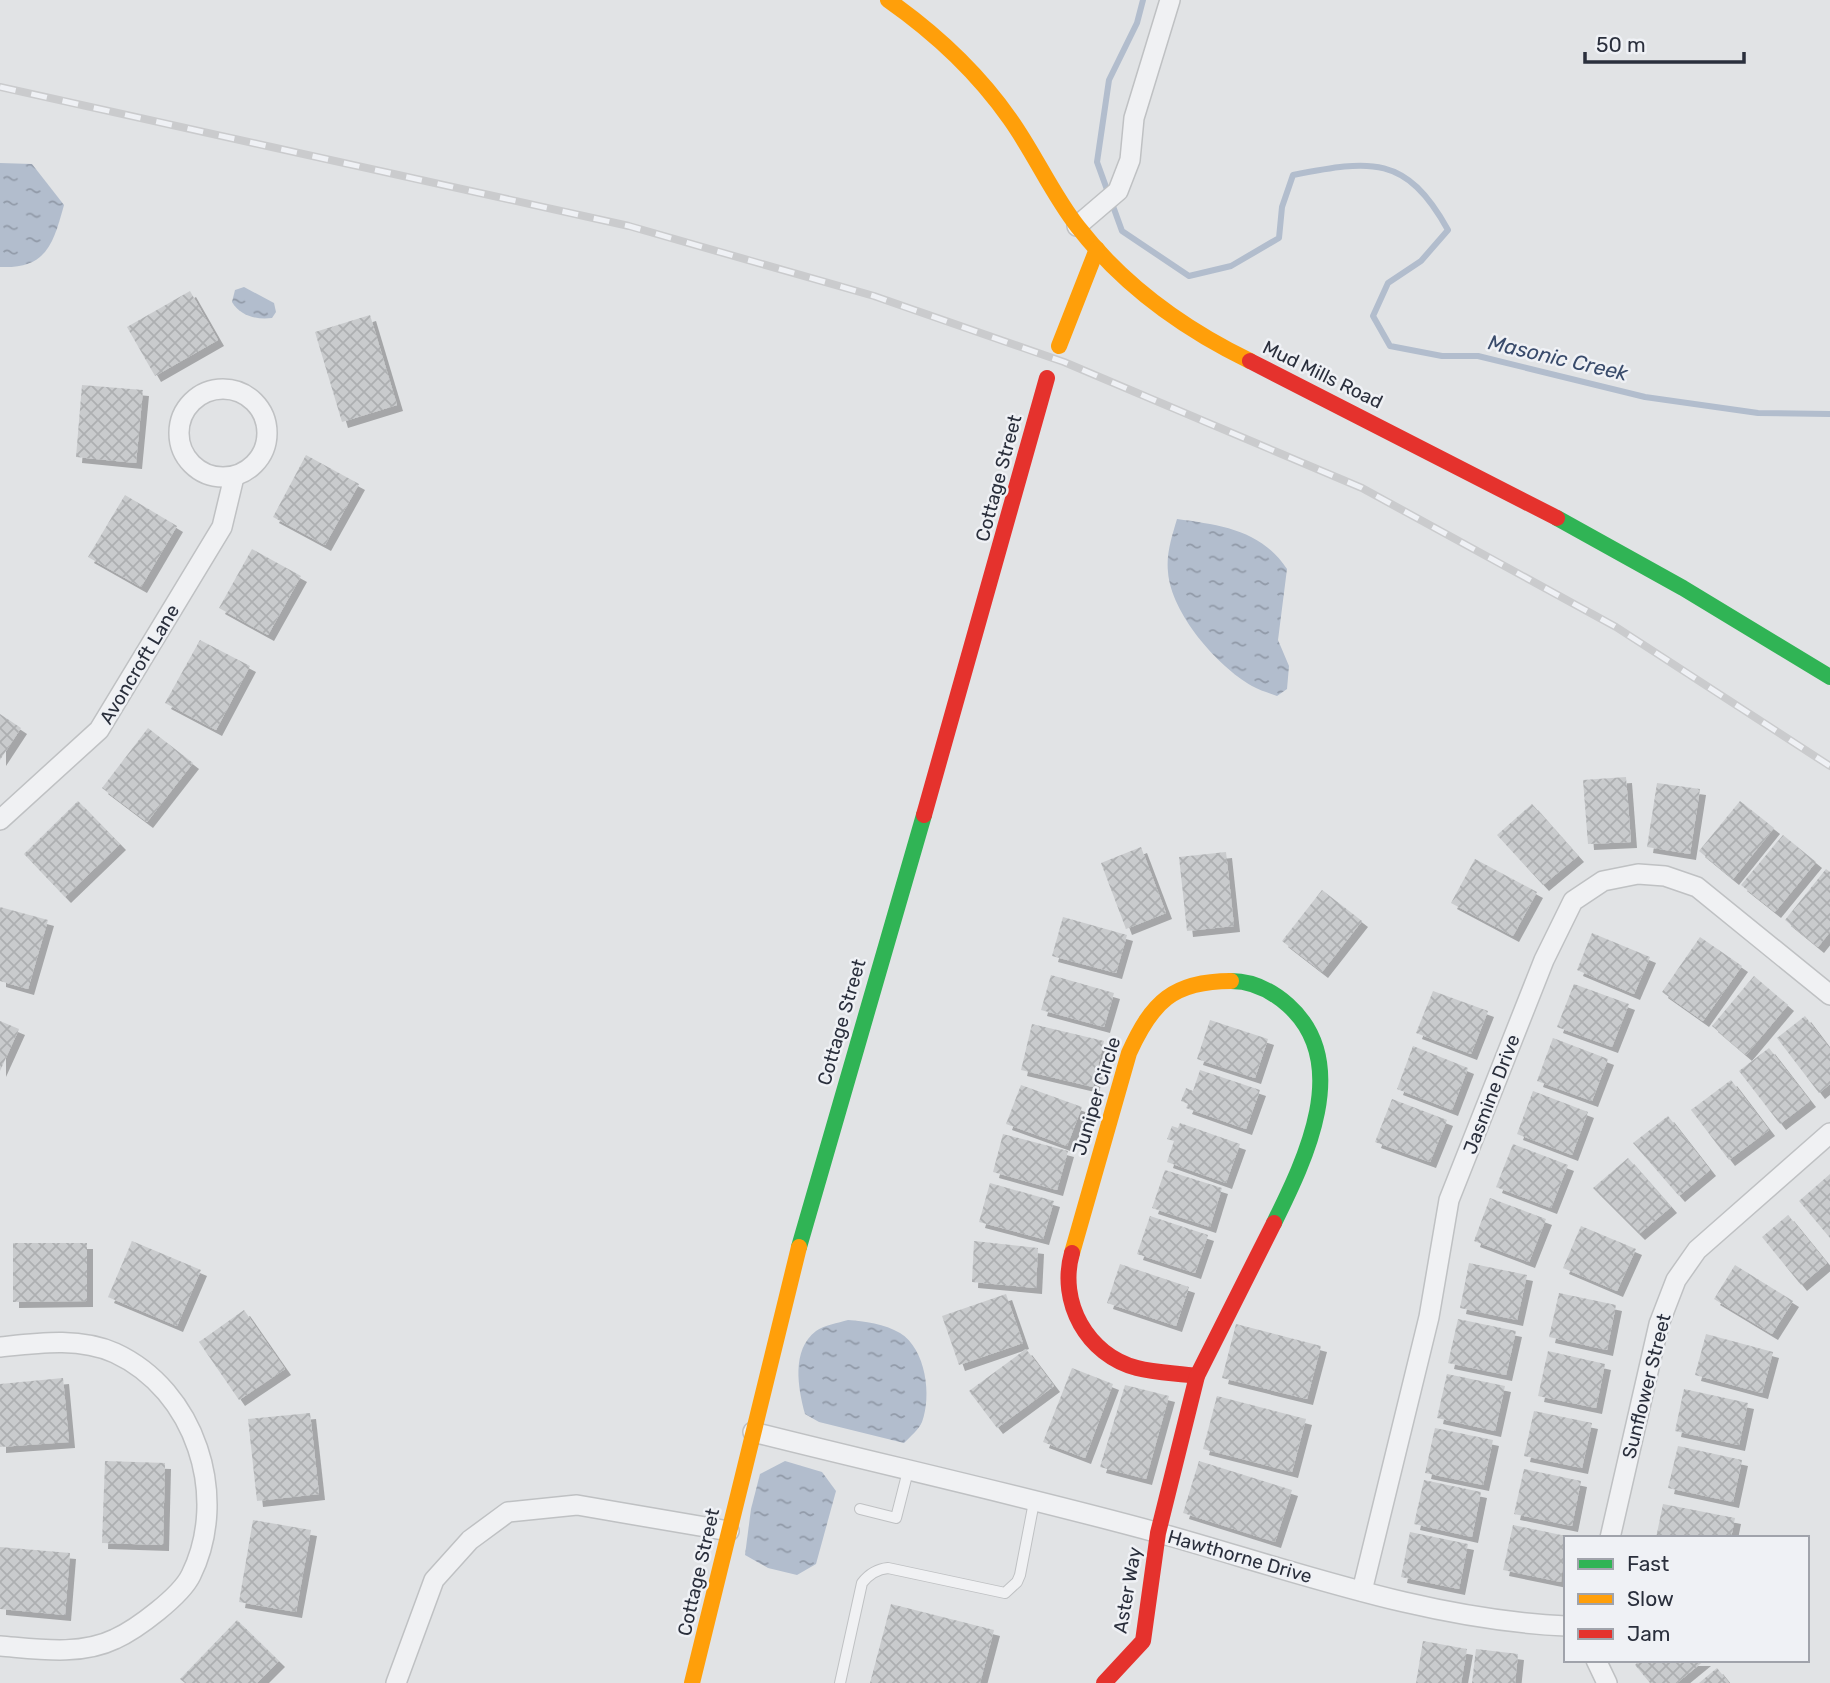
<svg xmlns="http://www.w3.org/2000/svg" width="1830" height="1683" font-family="Rubik,sans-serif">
<defs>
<pattern id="water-ripples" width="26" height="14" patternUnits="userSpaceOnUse" patternTransform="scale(1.75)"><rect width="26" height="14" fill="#b2bdcd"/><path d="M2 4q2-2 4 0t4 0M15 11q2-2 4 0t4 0" fill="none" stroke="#919aa8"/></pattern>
<pattern id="building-cross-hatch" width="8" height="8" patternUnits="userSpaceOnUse" patternTransform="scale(1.75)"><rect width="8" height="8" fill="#c9cbcd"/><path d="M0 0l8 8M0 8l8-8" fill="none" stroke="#adafb1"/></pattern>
<filter id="shadow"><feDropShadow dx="6" dy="6" stdDeviation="0" flood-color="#0004"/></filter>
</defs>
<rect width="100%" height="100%" fill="#e1e3e5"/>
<g fill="url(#water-ripples)">
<path d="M0 163 32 164 64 205C53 245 46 269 0 267Z"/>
<path d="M244 287 274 303 276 312 272 318C257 320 240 316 232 302L235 290Z"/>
<path d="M1177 519C1221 525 1261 530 1287 569L1278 640 1289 666 1287 689 1277 696C1269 693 1259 690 1252 686 1217 666 1171 613 1168 572 1166 554 1172 536 1177 519Z"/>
<path d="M848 1320C864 1321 885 1324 900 1333 926 1349 932 1396 922 1422 919 1429 910 1437 904 1443L819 1422 805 1414C798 1388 791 1350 816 1331 824 1325 838 1323 848 1320Z"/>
<polygon points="785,1461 822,1472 836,1491 816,1564 797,1575 768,1568 745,1555 751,1509 760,1474"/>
</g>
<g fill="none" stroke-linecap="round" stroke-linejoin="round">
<path stroke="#b2bdcd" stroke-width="6" d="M1143 0 1137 23 1109 80 1097 162 1122 231 1189 276 1231 266 1279 238 1282 207 1293 175C1371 160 1406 154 1448 230L1421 261 1388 283 1373 316 1390 346 1442 356H1478L1645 397 1758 413 1830 414"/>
</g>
<g fill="url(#building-cross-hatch)" filter="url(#shadow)">
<polygon points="190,291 218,340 155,376 127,327"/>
<polygon points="370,315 397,405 342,422 315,332"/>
<polygon points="82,385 143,390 136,463 76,457"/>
<polygon points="306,455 359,484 325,545 273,517"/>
<polygon points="125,495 177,526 141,587 88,557"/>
<polygon points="252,549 301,576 268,635 219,608"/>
<polygon points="200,640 250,666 216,730 165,703"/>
<polygon points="0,714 21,728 0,760"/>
<polygon points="148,728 193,763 147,822 102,788"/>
<polygon points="1626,777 1631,842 1588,844 1583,780"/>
<polygon points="1657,783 1700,789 1690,854 1647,847"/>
<polygon points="78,801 120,844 65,897 24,854"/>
<polygon points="1740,801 1774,828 1733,879 1699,851"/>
<polygon points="1532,804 1578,856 1543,885 1497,835"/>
<polygon points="1783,835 1816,862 1775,912 1741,885"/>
<polygon points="1141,847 1166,913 1126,929 1101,863"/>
<polygon points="1226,852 1234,926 1187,931 1179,857"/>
<polygon points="1475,859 1537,892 1513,936 1451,903"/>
<polygon points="1826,869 1830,872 1830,932 1818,947 1785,920"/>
<polygon points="1322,890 1362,921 1322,972 1282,941"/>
<polygon points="0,907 48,920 28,989 0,981"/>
<polygon points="1063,917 1127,935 1116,973 1052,956"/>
<polygon points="1592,933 1650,957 1634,994 1577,970"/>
<polygon points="1700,937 1742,966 1703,1021 1662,992"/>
<polygon points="1051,975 1114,993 1104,1027 1041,1010"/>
<polygon points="1754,976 1788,1005 1746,1055 1712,1026"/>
<polygon points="1574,984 1629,1004 1612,1047 1557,1027"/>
<polygon points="1433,991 1488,1011 1471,1054 1416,1033"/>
<polygon points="1805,1016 1830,1049 1830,1084 1819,1093 1777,1038"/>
<polygon points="1210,1020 1268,1039 1255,1078 1197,1059"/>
<polygon points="0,1021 19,1029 0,1071"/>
<polygon points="1032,1024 1104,1041 1093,1087 1021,1070"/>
<polygon points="1553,1038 1608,1059 1592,1101 1537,1081"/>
<polygon points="1413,1046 1468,1068 1452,1110 1397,1089"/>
<polygon points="1769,1048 1810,1101 1780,1124 1739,1071"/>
<polygon points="1200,1070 1260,1090 1246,1129 1186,1108 1188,1104 1181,1101 1186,1088 1193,1091"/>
<polygon points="1731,1080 1769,1130 1729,1160 1691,1110"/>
<polygon points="1021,1085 1082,1107 1067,1146 1006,1124"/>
<polygon points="1533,1091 1588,1112 1572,1155 1517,1134"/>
<polygon points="1392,1099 1447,1120 1430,1162 1375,1142"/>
<polygon points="1668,1116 1710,1170 1679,1196 1633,1143"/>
<polygon points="1180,1123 1240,1144 1226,1183 1167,1162 1174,1141 1167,1139 1172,1126 1178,1128"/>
<polygon points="1003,1134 1068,1151 1057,1190 993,1172"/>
<polygon points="1513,1144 1568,1165 1551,1208 1496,1187"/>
<polygon points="1628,1158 1671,1207 1639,1234 1593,1188"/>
<polygon points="1165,1170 1222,1188 1210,1227 1152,1208"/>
<polygon points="1830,1174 1830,1238 1799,1201"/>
<polygon points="990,1183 1054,1201 1043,1239 979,1222"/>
<polygon points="1490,1198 1546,1219 1529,1262 1474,1241"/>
<polygon points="1788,1215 1827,1263 1801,1285 1762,1237"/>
<polygon points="1150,1216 1208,1235 1195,1273 1137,1254"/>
<polygon points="1581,1226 1636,1249 1617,1291 1563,1268"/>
<polygon points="132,1241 201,1270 177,1326 108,1297"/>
<polygon points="974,1241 1038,1248 1036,1288 972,1282"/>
<polygon points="13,1243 87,1243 87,1301 13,1302"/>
<polygon points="1469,1263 1527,1275 1517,1320 1460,1308"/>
<polygon points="1120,1264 1189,1287 1176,1326 1107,1303"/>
<polygon points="1735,1265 1793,1301 1772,1334 1714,1299"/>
<polygon points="1559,1293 1616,1305 1607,1350 1549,1337"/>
<polygon points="1006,1294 1023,1343 959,1365 942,1316"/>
<polygon points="244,1310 285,1369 239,1400 199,1342"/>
<polygon points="1458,1319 1516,1331 1506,1375 1448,1363"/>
<polygon points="1236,1324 1321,1346 1307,1399 1222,1378"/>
<polygon points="1706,1334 1773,1352 1762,1393 1695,1375"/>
<polygon points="1026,1349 1054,1386 997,1428 969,1391"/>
<polygon points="1548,1351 1605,1364 1596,1408 1538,1396"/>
<polygon points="1072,1368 1113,1384 1085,1458 1043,1442"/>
<polygon points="1447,1374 1505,1386 1495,1431 1437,1418"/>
<polygon points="63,1378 69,1442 0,1447 0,1384"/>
<polygon points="1125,1385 1169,1396 1146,1479 1100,1467"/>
<polygon points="1684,1389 1748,1403 1739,1445 1675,1431"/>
<polygon points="1217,1396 1306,1419 1292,1472 1203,1449"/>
<polygon points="1534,1411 1592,1423 1582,1468 1524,1456"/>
<polygon points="310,1413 319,1494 257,1501 248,1419"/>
<polygon points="1435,1428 1493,1440 1483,1485 1425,1473"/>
<polygon points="1678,1446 1742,1460 1733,1502 1668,1488"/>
<polygon points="105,1461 165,1463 163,1545 102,1543"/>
<polygon points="1199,1461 1292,1490 1275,1542 1183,1513"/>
<polygon points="1524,1469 1581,1481 1572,1526 1514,1514"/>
<polygon points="1424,1480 1481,1492 1472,1537 1414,1524"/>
<polygon points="1663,1504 1735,1518 1731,1538 1656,1538"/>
<polygon points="253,1520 311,1530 296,1612 239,1602"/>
<polygon points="1513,1525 1566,1536 1561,1582 1503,1570"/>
<polygon points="1410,1532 1468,1544 1459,1589 1401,1577"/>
<polygon points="0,1547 70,1553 65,1615 0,1609"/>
<polygon points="891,1604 994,1630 980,1683 870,1683"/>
<polygon points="237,1620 279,1661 257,1683 185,1683 180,1679"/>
<polygon points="1423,1641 1467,1649 1461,1683 1416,1683"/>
<polygon points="1476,1649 1518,1654 1515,1683 1472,1683"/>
<polygon points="1640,1660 1705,1660 1677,1683 1650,1683 1635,1665"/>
<polygon points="1717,1668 1729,1683 1699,1683"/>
</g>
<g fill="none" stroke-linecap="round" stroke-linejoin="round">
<defs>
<g id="lane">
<polyline points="860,1509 896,1518 908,1471"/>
<path d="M840 1683 862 1583C869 1574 877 1569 888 1568L1005 1593 1017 1582 1020 1575 1034 1502"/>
</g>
<g id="street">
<polyline points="1077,226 1118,191 1130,160 1134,118 1170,0"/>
<circle cx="223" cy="433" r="44"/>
<polyline points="0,820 99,730 222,527 234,477"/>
<path d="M0 1347C38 1343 79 1337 115 1353 195 1390 230 1496 191 1575 181 1596 137 1629 115 1639 80 1656 37 1649 0 1646"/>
<path d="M753 1432C888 1466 1024 1496 1159 1533 1292 1570 1427 1620 1566 1626"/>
<polyline points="1610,1538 1659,1324 1676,1280 1697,1250 1830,1133"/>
<polyline points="1362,1591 1429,1317 1449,1200 1544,960 1573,901 1603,881 1638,874 1665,876 1697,887 1830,995"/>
<polyline points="1596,1660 1607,1683"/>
<polyline points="396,1683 434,1580 470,1540 508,1512 577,1505 729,1531"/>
</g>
</defs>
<use href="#lane" stroke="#bfc1c3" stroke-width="12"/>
<use href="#street" stroke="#bfc1c3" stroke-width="22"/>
<use href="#lane" stroke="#f0f1f3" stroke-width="10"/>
<use href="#street" stroke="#f0f1f3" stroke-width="19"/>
<g stroke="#30b455" stroke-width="16">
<polyline points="1557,518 1683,588 1830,677"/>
<path d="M1231 981C1253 981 1272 991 1288 1005 1353 1063 1305 1160 1274 1223"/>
<polyline points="799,1247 924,815"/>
</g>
<g stroke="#ff9f0a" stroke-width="16">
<path d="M888 0C935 33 977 72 1010 119 1035 154 1052 194 1078 227 1123 285 1184 329 1250 361"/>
<polyline points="1059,346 1097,249"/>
<path d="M1072 1253 1129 1053C1152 1002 1173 981 1231 981"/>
<polyline points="692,1683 799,1247"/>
</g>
<g stroke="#e5322d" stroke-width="16">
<polyline points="1250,361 1557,518"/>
<polyline points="924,815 1047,378"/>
<path d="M1072 1253C1058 1302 1087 1355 1137 1368 1156 1373 1178 1373 1197 1376"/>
<polyline points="1104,1683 1143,1641 1158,1533 1197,1376 1274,1223"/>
</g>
<defs>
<polyline id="rail" points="0,87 629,226 874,296 1064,362 1362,488 1616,627 1830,766"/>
</defs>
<use href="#rail" stroke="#cacbcd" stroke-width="8"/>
<use href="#rail" stroke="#eff1f5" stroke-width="5" stroke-dasharray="16" stroke-linecap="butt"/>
</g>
<g text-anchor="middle" stroke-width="5" stroke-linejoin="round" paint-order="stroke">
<g font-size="19" fill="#2a2f3c" stroke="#eff1f5">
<text transform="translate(1323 374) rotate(26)" y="7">Mud Mills Road</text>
<text transform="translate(998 478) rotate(-75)" y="7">Cottage Street</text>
<text transform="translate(139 664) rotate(-59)" y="7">Avoncroft Lane</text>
<text transform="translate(841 1022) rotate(-74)" y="7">Cottage Street</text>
<text transform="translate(1491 1094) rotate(-69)" y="7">Jasmine Drive</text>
<text transform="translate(1096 1096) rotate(-73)" y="7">Juniper Circle</text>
<text transform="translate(1646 1386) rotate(-76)" y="7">Sunflower Street</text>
<text transform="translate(1240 1556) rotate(16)" y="7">Hawthorne Drive</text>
<text transform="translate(698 1572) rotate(-77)" y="7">Cottage Street</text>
<text transform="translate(1127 1590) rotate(-80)" y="7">Aster Way</text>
</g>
<g font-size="21" font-style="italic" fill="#394b6b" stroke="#eff1f5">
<text transform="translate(1558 358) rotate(13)" y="7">Masonic Creek</text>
</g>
</g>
<rect x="1564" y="1536" width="245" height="126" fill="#eff1f5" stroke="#a0a3ab" stroke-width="2"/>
<rect x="1578" y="1559" width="35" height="10" fill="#30b455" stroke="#a0a3ab" stroke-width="2"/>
<text x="1627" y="1571" font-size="21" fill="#2a2f3c">Fast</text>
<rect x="1578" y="1594" width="35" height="10" fill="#ff9f0a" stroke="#a0a3ab" stroke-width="2"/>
<text x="1627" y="1606" font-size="21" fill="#2a2f3c">Slow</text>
<rect x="1578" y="1629" width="35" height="10" fill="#e5322d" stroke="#a0a3ab" stroke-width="2"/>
<text x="1627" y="1641" font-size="21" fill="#2a2f3c">Jam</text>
<path d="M1585 52v10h159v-10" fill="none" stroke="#2a2f3c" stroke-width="3.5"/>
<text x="1596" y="52" font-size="21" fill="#2a2f3c" stroke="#eff1f5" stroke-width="5" paint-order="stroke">50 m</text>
</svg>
